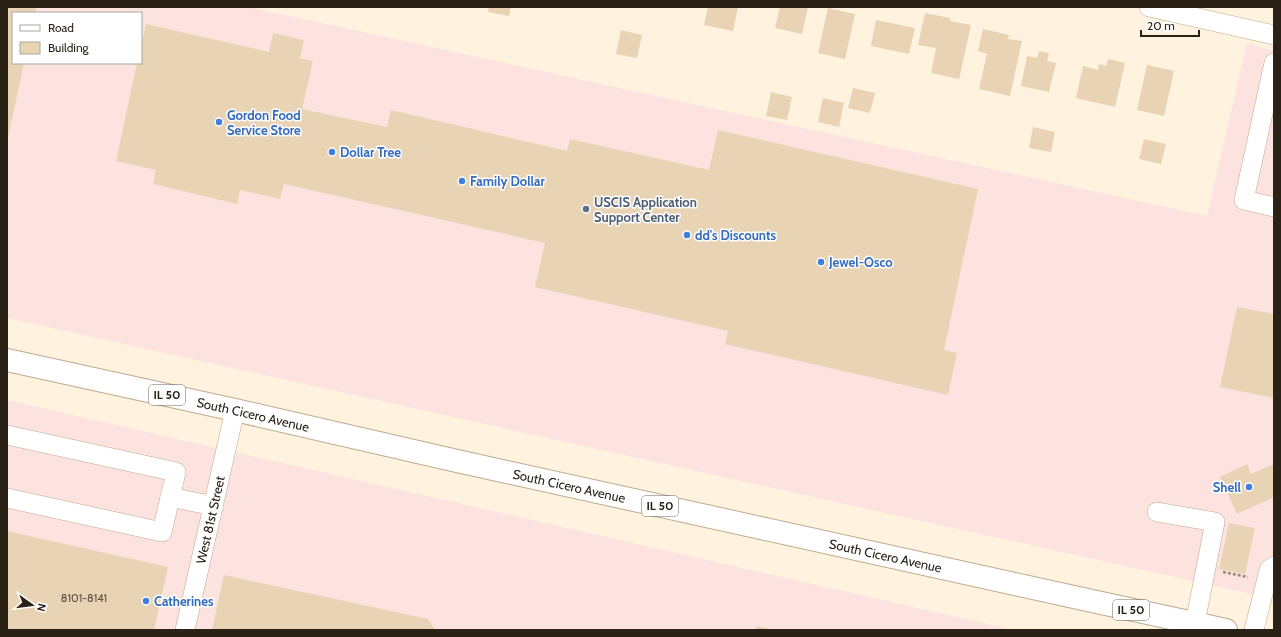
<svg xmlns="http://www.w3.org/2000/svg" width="1281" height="637" font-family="Cabin,sans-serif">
<rect width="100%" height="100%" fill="#fff2df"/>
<g fill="#fde3df" fill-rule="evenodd">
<path d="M7 7H248L1207 216 1247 43 1274 51V596L1251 594 7 318ZM13 13H141V63H13Z"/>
<polygon points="7,400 230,451 1014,630 7,630"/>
</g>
<g fill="#e8d3b4">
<polygon points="7,7 37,7 35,13 13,13 13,63 24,63 8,138"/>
<polygon points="489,7 511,7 509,16 488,12"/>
<polygon points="708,7 738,7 733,31 704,25"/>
<polygon points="780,7 808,7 802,34 775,28"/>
<polygon points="828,8 855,14 845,59 818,53"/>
<polygon points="925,13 950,18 950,21 971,25 959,79 931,73 936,48 918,45"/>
<polygon points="876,20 915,28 909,54 871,46"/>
<polygon points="146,24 269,52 273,33 304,40 300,58 313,61 302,109 387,127 391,110 567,151 570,139 709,170 718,130 978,189 944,350 957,353 948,395 725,344 728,331 535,287 545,243 284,184 280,199 240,190 237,204 153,184 156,170 116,161 137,63 141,63 141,47"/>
<polygon points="983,29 1009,35 1008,39 1022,41 1010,96 979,89 987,54 978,51"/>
<polygon points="621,30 642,35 637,58 616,54"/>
<polygon points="1039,51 1049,53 1047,61 1056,63 1049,92 1021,86 1027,56 1037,58"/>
<polygon points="1108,59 1125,63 1115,107 1076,98 1083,66 1098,70 1099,64 1106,66"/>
<polygon points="1147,65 1174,71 1164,116 1137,110"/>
<polygon points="853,88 875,93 870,113 848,108"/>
<polygon points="771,92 792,97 787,120 766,116"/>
<polygon points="823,98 844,103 839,127 818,122"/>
<polygon points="1033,127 1055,132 1051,152 1029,148"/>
<polygon points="1144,139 1166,144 1161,164 1139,159"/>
<polygon points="1237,307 1274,314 1274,398 1220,387"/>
<polygon points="1247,464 1251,474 1274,464 1274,497 1237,514 1220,477"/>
<polygon points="1229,523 1255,528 1245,574 1219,569"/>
<polygon points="7,531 168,567 154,630 7,630"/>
<polygon points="224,575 428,619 435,630 212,630"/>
<polygon points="757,626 770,629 770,630 756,630"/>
</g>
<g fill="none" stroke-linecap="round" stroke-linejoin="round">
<defs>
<g id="minor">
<polyline points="1149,7 1274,35"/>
<polyline points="1274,63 1244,200 1274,207"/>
<polyline points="7,435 176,472 162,532 7,498"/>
<polyline points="170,497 214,506"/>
<polyline points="1157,512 1215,522 1195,623"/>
<path id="s1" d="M185 630 235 410"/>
<polyline points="1254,630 1269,570 1274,566"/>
</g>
<g id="major">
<path id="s2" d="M7 360 235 410 457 461 1092 601 1226 630"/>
</g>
</defs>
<use href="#minor" stroke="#bfaa8d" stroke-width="20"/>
<use href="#major" stroke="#bfaa8d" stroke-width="24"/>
<polyline stroke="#968b7c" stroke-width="2.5" stroke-dasharray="3 2" stroke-linecap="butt" points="1223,572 1248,577"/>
<use href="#minor" stroke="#fff" stroke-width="19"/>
<use href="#major" stroke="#fff" stroke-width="22"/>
</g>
<g fill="#3f7fe0" stroke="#fff" stroke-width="1.5">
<circle cx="219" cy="122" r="4"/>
<circle cx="332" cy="152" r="4"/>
<circle cx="462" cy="181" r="4"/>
<circle cx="687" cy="235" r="4"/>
<circle cx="821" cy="262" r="4"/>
<circle cx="1249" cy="487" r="4"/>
<circle cx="146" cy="601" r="4"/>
</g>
<circle fill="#5c6f8a" stroke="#fff" stroke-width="1.5" cx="586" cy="209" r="4"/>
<g text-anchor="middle" stroke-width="3" stroke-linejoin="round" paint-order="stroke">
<g font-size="11" fill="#5a4e3e">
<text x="84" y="602">8101-8141</text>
</g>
<g fill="#fff" stroke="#6a645d" stroke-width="1">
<rect x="149" y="385" width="36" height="20" rx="3"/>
<rect x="642" y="496" width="36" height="20" rx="3"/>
<rect x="1113" y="600" width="36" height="20" rx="3"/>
</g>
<g font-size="12" font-weight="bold" fill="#2a2217">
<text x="167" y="399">IL 50</text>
<text x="660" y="510">IL 50</text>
<text x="1131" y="614">IL 50</text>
</g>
<g font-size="13" font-weight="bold" fill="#366cbe" stroke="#fff" text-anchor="start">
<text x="227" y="120">Gordon Food<tspan x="227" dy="15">Service Store</tspan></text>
<text x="340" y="157">Dollar Tree</text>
<text x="470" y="186">Family Dollar</text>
<text x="695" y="240">dd's Discounts</text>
<text x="829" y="267">Jewel-Osco</text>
<text x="1241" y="492" text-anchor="end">Shell</text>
<text x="154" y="606">Catherines</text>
</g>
<g font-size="13" font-weight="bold" fill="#4e5e75" stroke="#fff" text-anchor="start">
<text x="594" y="207">USCIS Application<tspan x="594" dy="15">Support Center</tspan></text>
</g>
<g font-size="13" fill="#2a2217" stroke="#fff">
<text dy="5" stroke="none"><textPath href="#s2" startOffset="252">South Cicero Avenue</textPath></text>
<text dy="5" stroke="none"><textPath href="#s2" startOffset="576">South Cicero Avenue</textPath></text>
<text dy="5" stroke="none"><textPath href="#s1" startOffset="113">West 81st Street</textPath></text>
<text dy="5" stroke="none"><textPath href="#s2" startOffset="900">South Cicero Avenue</textPath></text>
</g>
</g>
<rect width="1281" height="637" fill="none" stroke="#2a2217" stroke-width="16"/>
<rect x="12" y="12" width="130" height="52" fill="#ffffff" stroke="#aaa7a2"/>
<rect x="20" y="25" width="20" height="6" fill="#ffffff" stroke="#aaa7a2"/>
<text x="48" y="32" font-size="12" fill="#2a2217">Road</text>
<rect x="20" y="42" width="20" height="12" fill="#e8d3b4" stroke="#aaa7a2"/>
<text x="48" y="52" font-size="12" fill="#2a2217">Building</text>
<g transform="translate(32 605) rotate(104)" stroke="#ffffff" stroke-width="3" paint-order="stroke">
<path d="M0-3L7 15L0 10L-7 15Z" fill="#2a2217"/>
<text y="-6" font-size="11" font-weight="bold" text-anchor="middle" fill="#2a2217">N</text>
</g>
<path d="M1141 30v6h58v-6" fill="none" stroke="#2a2217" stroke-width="2"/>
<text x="1147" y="30" font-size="12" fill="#2a2217" stroke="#ffffff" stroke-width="3" paint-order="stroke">20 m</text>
</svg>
